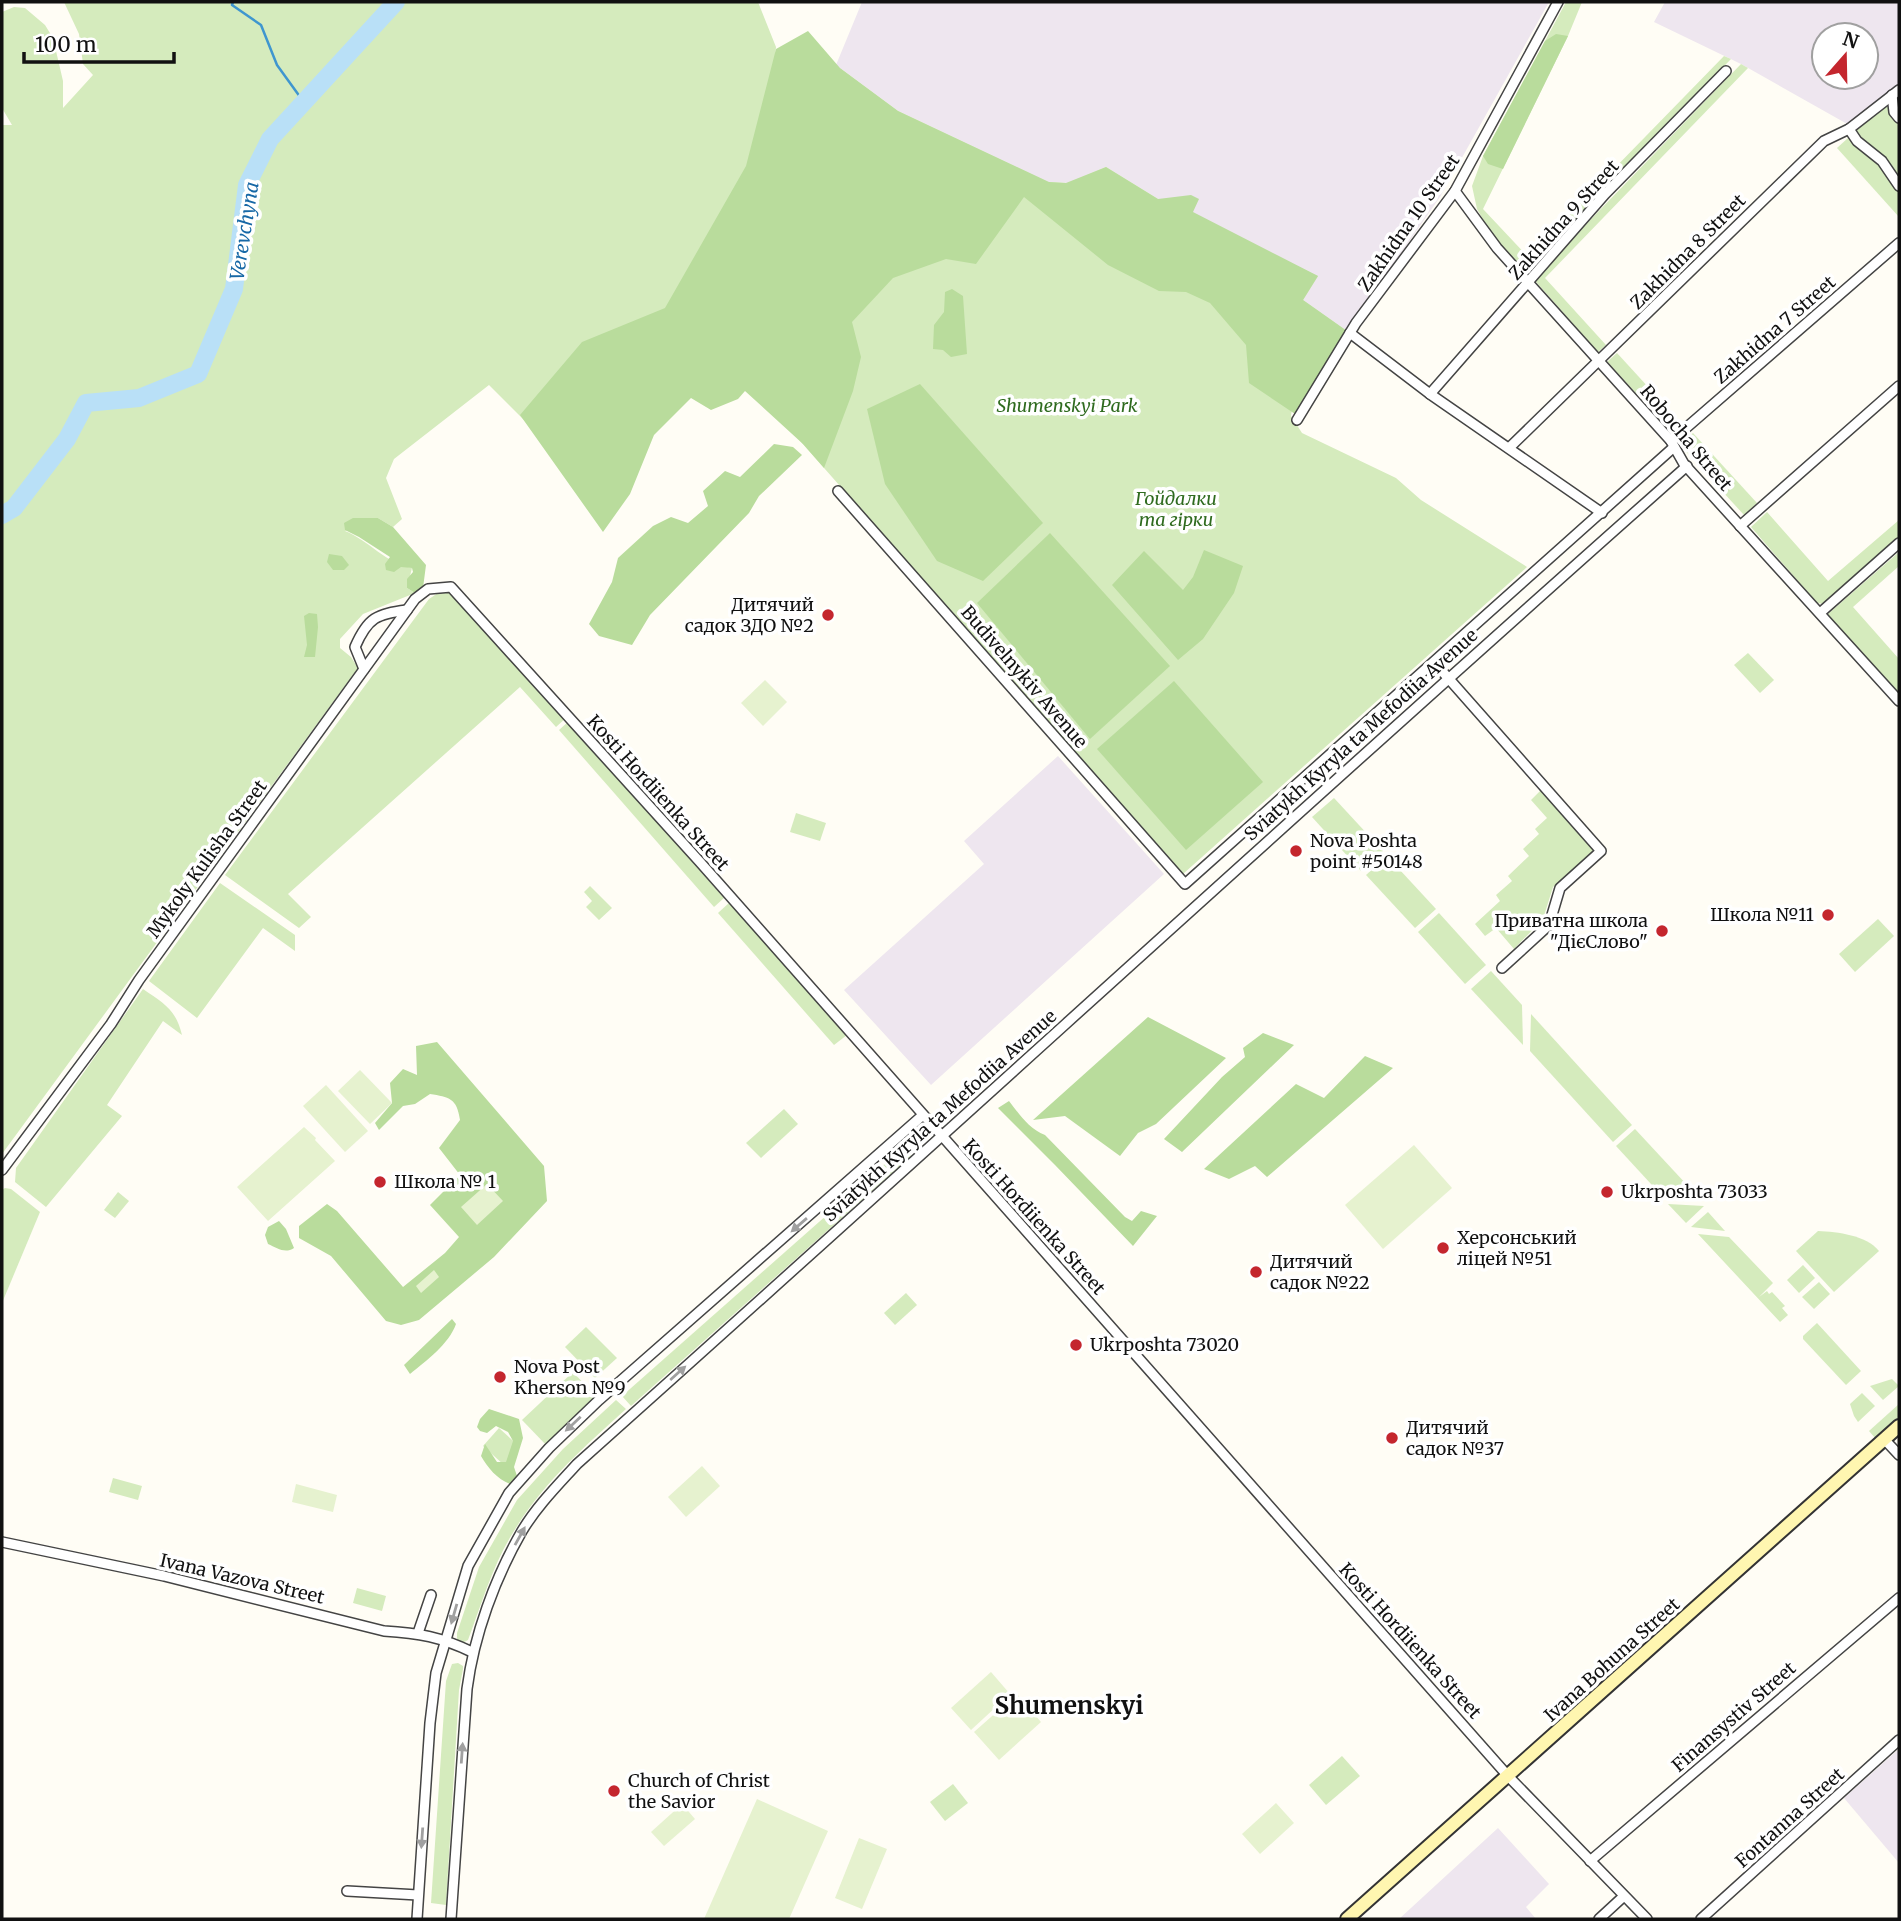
<svg xmlns="http://www.w3.org/2000/svg" width="1901" height="1921" font-family="Merriweather,serif">
<rect width="100%" height="100%" fill="#fffdf5"/>
<g fill="#eee6ef" fill-rule="evenodd">
<polygon points="862,2 1549,2 1440,197 1347,331 1158,199 1106,167 1068,183 1048,182 898,111 836,65"/>
<path d="M1665 2H1899V84L1849 125 1741 64 1654 22ZM1824 35H1866V77H1824Z"/>
<polygon points="1058,756 1164,874 931,1085 844,990 984,864 964,841"/>
<polygon points="1899,1749 1899,1863 1844,1798"/>
<polygon points="1498,1828 1549,1884 1526,1907 1536,1919 1399,1919"/>
</g>
<g fill="#d5ebbd">
<path d="M64 2H758L776 47 773 80 808 45 898 111 1048 182 1068 183 1106 167 1158 199 1318 276 1303 300 1347 331 1293 402 1291 416 1302 433 1396 478 1421 500 1527 567 1183 874 748 382 529 425 489 385 394 459 386 478 402 519 393 527 378 518 345 531C368 540 387 564 412 568L407 588 415 593 363 614 340 639V648L351 657 358 668 2 1154V125H12L2 108V12L14 7 25 8 45 25 53 38 63 81V108L93 75 83 64 79 34Z"/>
<polygon points="1566,2 1582,2 1568,36 1483,209 1528,257 1724,56 1731,59 1524,272 1493,237 1477,209 1472,186 1483,156"/>
<polygon points="1741,64 1748,68 1545,278 1606,345 1598,352 1536,282 1538,274"/>
<polygon points="1890,101 1891,114 1899,123 1899,182 1859,140 1854,131"/>
<polygon points="1848,138 1881,163 1899,191 1899,217 1837,148"/>
<polygon points="1617,353 1682,424 1673,433 1607,362"/>
<polygon points="1693,433 1757,503 1744,515 1680,445"/>
<polygon points="1767,512 1828,581 1899,520 1899,537 1824,604 1817,603 1751,527"/>
<polygon points="1899,552 1899,566 1853,607 1899,659 1898,691 1893,691 1829,619 1828,614"/>
<polygon points="448,592 456,598 566,718 556,727 520,687 288,894 311,917 299,928 225,875 429,599 438,593"/>
<polygon points="1748,653 1774,680 1760,693 1734,665"/>
<polygon points="569,721 724,898 714,907 559,730"/>
<polygon points="1541,790 1594,851 1553,887 1543,919 1514,949 1496,928 1485,936 1475,924 1500,901 1496,895 1512,881 1508,876 1529,856 1523,849 1539,834 1535,829 1547,818 1531,800"/>
<polygon points="1334,798 1383,851 1361,871 1312,817"/>
<polygon points="796,813 826,823 820,841 790,832"/>
<polygon points="1387,856 1436,909 1415,928 1366,875"/>
<polygon points="220,883 295,935 295,951 263,928 197,1018 149,981"/>
<polygon points="590,886 612,908 599,920 586,907 592,901 584,892"/>
<polygon points="730,902 847,1035 834,1045 718,913"/>
<polygon points="1439,913 1486,965 1465,984 1418,932"/>
<polygon points="1878,919 1894,936 1855,972 1839,954"/>
<polygon points="1491,971 1522,1005 1523,1045 1471,989"/>
<path d="M143 989C163 1003 176 1009 182 1035L163 1021 107 1105 122 1116 46 1207 15 1182 16 1168Z"/>
<polygon points="1531,1014 1632,1125 1613,1142 1530,1051"/>
<polygon points="784,1109 798,1124 761,1158 746,1143"/>
<polygon points="1635,1129 1700,1199 1663,1197 1616,1146"/>
<polygon points="905,1146 911,1148 911,1156 631,1406 622,1396"/>
<polygon points="5,1188 11,1189 40,1212 2,1303 2,1190"/>
<polygon points="118,1192 129,1201 115,1218 104,1210"/>
<polygon points="1668,1204 1704,1206 1686,1223"/>
<polygon points="1708,1212 1725,1231 1691,1227"/>
<path d="M1818 1231C1838 1232 1866 1235 1879 1251L1834 1292 1796 1251Z"/>
<polygon points="1698,1234 1729,1237 1773,1283 1759,1297 1767,1291 1769,1294 1772,1292 1785,1306 1782,1308 1788,1315 1780,1322"/>
<polygon points="1803,1265 1815,1278 1799,1293 1787,1280"/>
<polygon points="1819,1282 1830,1294 1814,1309 1802,1297"/>
<polygon points="906,1293 917,1305 895,1325 884,1313"/>
<polygon points="1817,1323 1861,1371 1846,1385 1803,1339 1803,1336"/>
<polygon points="586,1327 617,1358 595,1378 565,1347"/>
<polygon points="573,1372 599,1400 549,1448 522,1420"/>
<polygon points="1892,1379 1899,1386 1883,1400 1870,1386"/>
<polygon points="1862,1393 1875,1406 1858,1422 1854,1416 1850,1404"/>
<path d="M616 1400 626 1409C585 1446 543 1483 514 1531 493 1564 482 1603 468 1640L462 1643 457 1639V1633L479 1567 517 1500 563 1449Z"/>
<polygon points="1899,1404 1899,1419 1876,1439 1869,1431"/>
<polygon points="499,1428 520,1447 504,1465 483,1446"/>
<polygon points="113,1478 142,1486 138,1500 109,1492"/>
<polygon points="357,1588 386,1596 382,1611 353,1603"/>
<polygon points="458,1663 463,1666 463,1669 459,1690 446,1905 431,1903 446,1681 452,1664"/>
<polygon points="1342,1756 1360,1776 1326,1805 1309,1785"/>
<polygon points="953,1784 968,1803 945,1821 930,1802"/>
</g>
<g fill="#b9dc9c">
<polygon points="808,31 840,68 898,111 1049,182 1066,183 1106,167 1158,199 1191,195 1199,199 1193,212 1318,276 1303,300 1347,331 1295,414 1249,383 1246,345 1210,303 1186,292 1159,291 1108,265 1024,197 976,264 946,259 893,278 852,322 861,357 853,391 824,468 803,444 745,391 738,399 711,410 691,398 654,435 630,494 603,532 520,415 582,342 665,308 746,166 776,49"/>
<polygon points="1556,34 1568,36 1503,169 1488,164 1483,156 1545,41"/>
<polygon points="952,289 963,296 967,354 951,357 943,350 933,349 934,325 944,312 945,292"/>
<polygon points="920,384 1043,523 983,581 937,561 885,484 867,409"/>
<polygon points="774,444 793,447 802,455 759,496 749,513 650,615 632,645 599,636 589,624 612,582 618,558 653,526 671,517 688,523 708,506 703,491 725,471 740,477"/>
<polygon points="353,518 378,518 393,527 426,565 423,588 415,593 407,588 407,579 413,572 412,568 401,567 394,572 386,570 385,564 390,557 359,537 345,530 344,523"/>
<polygon points="1050,533 1170,666 1090,739 977,603"/>
<polygon points="1204,550 1243,566 1234,593 1203,639 1178,660 1112,585 1144,551 1183,590 1193,577"/>
<polygon points="329,554 342,556 349,565 344,570 333,570 327,562"/>
<polygon points="309,613 317,614 318,627 315,657 304,657 307,645 304,616"/>
<polygon points="1174,681 1263,782 1186,850 1097,749"/>
<polygon points="1148,1017 1226,1058 1156,1124 1138,1133 1120,1156 1065,1116 1033,1120"/>
<polygon points="1263,1033 1294,1045 1182,1152 1164,1139 1222,1077 1245,1057 1243,1048"/>
<path d="M437 1042 544 1166 547 1201 494 1257 419 1320 401 1325 386 1321 331 1256 299 1238V1226L327 1204 337 1211 403 1287 445 1253 459 1237 430 1205 460 1175 439 1148 460 1120C457 1098 449 1097 430 1094L415 1104 403 1106 379 1130 375 1123 392 1103 390 1083 403 1069 417 1075 416 1046Z"/>
<polygon points="1365,1056 1393,1068 1267,1177 1255,1166 1229,1179 1204,1169 1296,1084 1324,1098"/>
<path d="M1009 1101C1020 1115 1029 1129 1045 1135L1125 1217 1132 1221 1141 1211 1157 1216 1133 1246 1055 1165 998 1108Z"/>
<path d="M279 1221 286 1229 294 1248C285 1254 277 1248 268 1244L265 1235 268 1227Z"/>
<path d="M452 1319 456 1324C449 1344 426 1361 410 1374L404 1365Z"/>
<path d="M489 1409 519 1419 523 1438 514 1467 517 1476 510 1484C497 1479 488 1468 481 1456L485 1444 497 1462H506L513 1441 508 1432 496 1426 487 1433 480 1431 477 1427 480 1419Z"/>
</g>
<g fill="#e6f2cf">
<polygon points="765,680 787,702 763,726 741,703"/>
<polygon points="360,1070 392,1103 370,1124 338,1091"/>
<polygon points="326,1085 368,1131 345,1152 303,1106"/>
<polygon points="304,1127 316,1138 315,1140 335,1161 268,1221 237,1187"/>
<polygon points="1414,1145 1452,1188 1383,1249 1345,1205"/>
<polygon points="487,1184 503,1201 477,1225 461,1207"/>
<polygon points="434,1270 439,1277 421,1293 416,1286"/>
<polygon points="702,1466 720,1486 686,1517 668,1497"/>
<polygon points="296,1484 337,1495 333,1512 292,1502"/>
<polygon points="991,1672 1010,1694 971,1730 951,1708"/>
<polygon points="1017,1694 1041,1722 999,1760 974,1732"/>
<polygon points="757,1799 828,1831 789,1919 704,1919"/>
<polygon points="1276,1803 1294,1823 1260,1854 1242,1834"/>
<polygon points="682,1804 695,1819 664,1846 651,1832"/>
<polygon points="859,1838 887,1849 862,1909 835,1898"/>
</g>
<g fill="none" stroke-linecap="round" stroke-linejoin="round">
<polyline stroke="#3f96cf" stroke-width="2.5" points="233,2 232,5 261,25 277,65 303,101"/>
<polyline stroke="#b9e0f7" stroke-width="18" points="2,515 14,508 67,439 86,403 139,398 198,374 234,289 247,185 270,139 396,2"/>
<defs>
<g id="street">
<polyline points="1892,95 1894,112 1899,118"/>
<polyline points="1849,129 1857,141 1882,161 1899,186"/>
<polyline points="1455,191 1497,248 1671,441 1684,464 1899,701"/>
<polyline points="1350,333 1430,394 1602,513"/>
<polyline points="1430,394 1605,194 1726,71"/>
<polyline points="1297,420 1356,323 1455,191 1558,2"/>
<polyline points="1671,441 1899,243"/>
<polyline points="1509,448 1824,141 1849,129 1899,90"/>
<polyline points="838,491 1185,884 1674,447"/>
<polyline points="1740,526 1899,386"/>
<polyline points="1820,613 1899,543"/>
<polyline points="1434,662 1601,851 1560,888 1549,925 1502,968"/>
<path d="M364 669 355 647C368 617 377 614 407 610"/>
<polyline points="2,1170 111,1024 139,980 415,599 428,589 451,587 699,861 1508,1776 1647,1919"/>
<polyline points="1884,1439 1899,1455"/>
<path d="M2 1542 164 1576 384 1631C419 1633 441 1637 472 1652"/>
<polyline points="418,1633 431,1595"/>
<polyline points="1590,1861 1899,1598"/>
<polyline points="347,1891 418,1895"/>
<polyline points="417,1919 430,1723 436,1673 468,1566 509,1493 549,1448 599,1400 923,1115"/>
<path d="M451 1919 467 1689C474 1635 495 1578 522 1531 537 1506 558 1485 577 1464 948 1133 1314 796 1687 466"/>
<polyline points="1599,1919 1624,1896"/>
<polyline points="1701,1919 1899,1740"/>
</g>
<polyline id="secondary" points="1347,1919 1899,1426"/>
</defs>
<use href="#street" stroke="#444" stroke-width="12"/>
<use href="#secondary" stroke="#333" stroke-width="16"/>
<use href="#street" stroke="#fff" stroke-width="9"/>
<use href="#secondary" stroke="#fff6b0" stroke-width="12"/>
</g>
<defs><path id="oneway-solid" d="M-6-.8H1V-3.2L6.5 0L1 3.2V.8H-6Z" transform="scale(1.75)"/></defs>
<g fill="#a0a0a0">
<use href="#oneway-solid" transform="translate(799 1225) rotate(139)"/>
<use href="#oneway-solid" transform="translate(678 1373) rotate(-42)"/>
<use href="#oneway-solid" transform="translate(573 1424) rotate(137)"/>
<use href="#oneway-solid" transform="translate(520 1536) rotate(-61)"/>
<use href="#oneway-solid" transform="translate(454 1614) rotate(106)"/>
<use href="#oneway-solid" transform="translate(462 1753) rotate(-86)"/>
<use href="#oneway-solid" transform="translate(422 1838) rotate(94)"/>
</g>
<g fill="#c4262e" stroke="#fff" stroke-width="2.5">
<circle cx="828" cy="615" r="7"/>
<circle cx="1296" cy="851" r="7"/>
<circle cx="1828" cy="915" r="7"/>
<circle cx="1662" cy="931" r="7"/>
<circle cx="380" cy="1182" r="7"/>
<circle cx="1607" cy="1192" r="7"/>
<circle cx="1443" cy="1248" r="7"/>
<circle cx="1256" cy="1272" r="7"/>
<circle cx="1076" cy="1345" r="7"/>
<circle cx="500" cy="1377" r="7"/>
<circle cx="1392" cy="1438" r="7"/>
<circle cx="614" cy="1791" r="7"/>
</g>
<g text-anchor="middle" stroke-width="7" stroke-linejoin="round" paint-order="stroke">
<g font-size="18" fill="#111" stroke="#fff">
<text transform="translate(1564 220) rotate(-48)" y="6">Zakhidna 9 Street</text>
<text transform="translate(1409 223) rotate(-55)" y="6">Zakhidna 10 Street</text>
<text transform="translate(1688 252) rotate(-45)" y="6">Zakhidna 8 Street</text>
<text transform="translate(1775 330) rotate(-41)" y="6">Zakhidna 7 Street</text>
<text transform="translate(1686 438) rotate(50)" y="6">Robocha Street</text>
<text transform="translate(1024 677) rotate(49)" y="6">Budivelnykiv Avenue</text>
<text transform="translate(1361 735) rotate(-42)" y="6">Sviatykh Kyryla ta Mefodiia Avenue</text>
<text transform="translate(658 793) rotate(48)" y="6">Kosti Hordiienka Street</text>
<text transform="translate(207 859) rotate(-54)" y="6">Mykoly Kulisha Street</text>
<text transform="translate(940 1116) rotate(-42)" y="6">Sviatykh Kyryla ta Mefodiia Avenue</text>
<text transform="translate(1034 1217) rotate(48)" y="6">Kosti Hordiienka Street</text>
<text transform="translate(242 1579) rotate(13)" y="6">Ivana Vazova Street</text>
<text transform="translate(1410 1641) rotate(48)" y="6">Kosti Hordiienka Street</text>
<text transform="translate(1612 1660) rotate(-42)" y="6">Ivana Bohuna Street</text>
<text transform="translate(1734 1717) rotate(-41)" y="6">Finansystiv Street</text>
<text transform="translate(1790 1818) rotate(-42)" y="6">Fontanna Street</text>
</g>
<g font-size="18" font-style="italic" fill="#2f6b1f" stroke="#fff">
<text x="1067" y="412">Shumenskyi Park</text>
<text x="1176" y="505">Гойдалки<tspan x="1176" dy="21">та гірки</tspan></text>
</g>
<g font-size="18" fill="#111" stroke="#fff" text-anchor="start">
<text x="814" y="611" text-anchor="end">Дитячий<tspan x="814" dy="21">садок ЗДО №2</tspan></text>
<text x="1310" y="847">Nova Poshta<tspan x="1310" dy="21">point #50148</tspan></text>
<text x="1814" y="921" text-anchor="end">Школа №11</text>
<text x="1648" y="927" text-anchor="end">Приватна школа<tspan x="1648" dy="21">"ДієСлово"</tspan></text>
<text x="394" y="1188">Школа № 1</text>
<text x="1621" y="1198">Ukrposhta 73033</text>
<text x="1457" y="1244">Херсонський<tspan x="1457" dy="21">ліцей №51</tspan></text>
<text x="1270" y="1268">Дитячий<tspan x="1270" dy="21">садок №22</tspan></text>
<text x="1090" y="1351">Ukrposhta 73020</text>
<text x="514" y="1373">Nova Post<tspan x="514" dy="21">Kherson №9</tspan></text>
<text x="1406" y="1434">Дитячий<tspan x="1406" dy="21">садок №37</tspan></text>
<text x="628" y="1787">Church of Christ<tspan x="628" dy="21">the Savior</tspan></text>
</g>
<g font-size="19" font-style="italic" fill="#1768a6" stroke="#fff">
<text transform="translate(244 231) rotate(-81)" y="7">Verevchyna</text>
</g>
<g font-size="24" font-weight="bold" fill="#111" stroke="#fff">
<text x="1069" y="1714">Shumenskyi</text>
</g>
</g>
<rect width="1901" height="1921" fill="none" stroke="#111111" stroke-width="7"/>
<g transform="translate(1845 56) rotate(20)"><circle r="33" fill="#ffffff" stroke="#a0a0a0" stroke-width="2"/>
<path d="M0-5L12 26L0 18L-12 26Z" fill="#c4262e"/>
<text y="-10" font-size="19" font-weight="bold" text-anchor="middle" fill="#111111">N</text>
</g>
<path d="M24 52v10h150v-10" fill="none" stroke="#111111" stroke-width="3.5"/>
<text x="35" y="52" font-size="21" fill="#111111" stroke="#ffffff" stroke-width="5" paint-order="stroke">100 m</text>
</svg>
